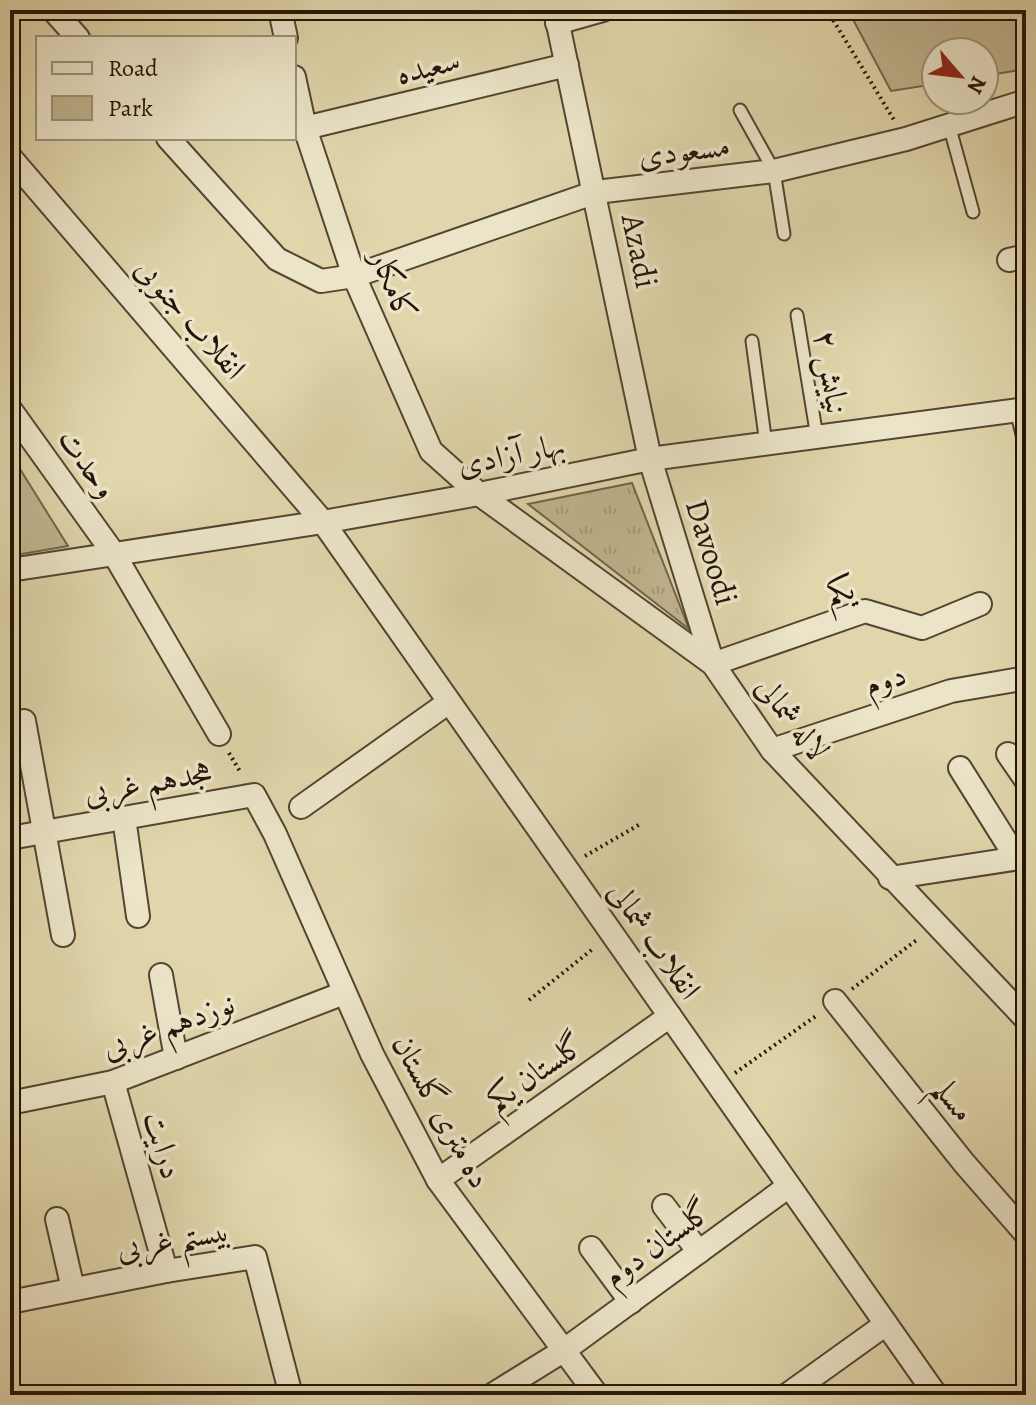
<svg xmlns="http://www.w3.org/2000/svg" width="1036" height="1405" font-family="Alegreya,Amiri,serif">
<defs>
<pattern id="grass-tufts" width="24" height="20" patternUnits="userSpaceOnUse" patternTransform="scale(2)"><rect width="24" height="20" fill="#c0b48f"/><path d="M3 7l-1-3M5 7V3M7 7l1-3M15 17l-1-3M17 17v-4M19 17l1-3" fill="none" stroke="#a59a7a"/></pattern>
</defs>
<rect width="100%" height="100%" fill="#e0d5ab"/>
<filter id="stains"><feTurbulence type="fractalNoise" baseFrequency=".0025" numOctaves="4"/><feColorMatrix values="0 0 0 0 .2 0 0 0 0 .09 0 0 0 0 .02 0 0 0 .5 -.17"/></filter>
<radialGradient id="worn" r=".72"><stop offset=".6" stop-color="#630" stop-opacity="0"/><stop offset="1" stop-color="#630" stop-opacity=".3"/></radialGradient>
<polygon fill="url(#grass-tufts)" stroke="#72644c" stroke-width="2" points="632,483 689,629 528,504"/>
<g fill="#c0b48f" stroke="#72644c" stroke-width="2">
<polygon points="848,10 1026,10 1026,69 984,76 984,52 936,52 936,84 891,91"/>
<polygon points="10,453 68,546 10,556"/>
</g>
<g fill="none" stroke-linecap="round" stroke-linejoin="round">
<defs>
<g id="service">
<polyline points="740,110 774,171 784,234"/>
<polyline points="949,125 973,212"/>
<polyline points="797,315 817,437"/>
<polyline points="752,341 766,444"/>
<polyline points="1016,410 1026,451"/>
</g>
<g id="minor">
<polyline points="53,10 78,38"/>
<polyline points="280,10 286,38"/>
<polyline points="555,10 650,459 713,664"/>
<polyline points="557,23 603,10"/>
<polyline points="294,77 305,128 354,276 431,451 479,494 713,664 772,750 1026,1019"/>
<polyline points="305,128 567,65"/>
<polyline points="168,138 277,259 321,281 354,276 596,192 774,171 906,139 1026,101"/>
<polyline points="10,157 323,522 936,1395"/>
<polyline points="1009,260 1026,256"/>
<polyline points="10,409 114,554 219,734"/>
<polyline points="10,570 323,522 479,494 650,459 1026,409"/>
<polyline points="713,664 865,611 922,628 980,604"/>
<polyline points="24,721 63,935"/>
<polyline points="772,750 951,691 1021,679"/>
<polyline points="1008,754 1026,780"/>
<polyline points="960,768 1017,859"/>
<polyline points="301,807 449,702"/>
<polyline points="124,818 138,916"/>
<polyline points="10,838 254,795 275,834 372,1054 438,1180 597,1395"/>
<polyline points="890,878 1026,857"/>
<polyline points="161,975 176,1058"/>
<polyline points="835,1001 964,1163 1026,1234"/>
<polyline points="113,1082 166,1271"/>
<polyline points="10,1103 113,1082 344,993"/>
<polyline points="438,1180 670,1016"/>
<polyline points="664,1206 699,1252"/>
<polyline points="57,1219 73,1289"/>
<polyline points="591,1248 631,1302"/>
<polyline points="10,1302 166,1271 255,1257 291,1395"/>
<polyline points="492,1395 563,1351 789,1186"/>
<polyline points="787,1395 886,1324"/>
</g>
</defs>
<use href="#service" stroke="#534532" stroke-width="15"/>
<use href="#minor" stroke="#534532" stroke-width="26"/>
<g stroke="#241509" stroke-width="4" stroke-dasharray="2 4" stroke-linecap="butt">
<polyline points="827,10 894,120"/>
<polyline points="229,753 241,773"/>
<polyline points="585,856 642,823"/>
<polyline points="852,989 918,939"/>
<polyline points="529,1000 594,948"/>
<polyline points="735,1073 816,1016"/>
</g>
<use href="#service" stroke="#ebe4c8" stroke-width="11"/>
<use href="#minor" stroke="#ebe4c8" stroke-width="22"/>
</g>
<g text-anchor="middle" stroke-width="7" stroke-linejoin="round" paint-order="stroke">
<g font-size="32" fill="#241509" stroke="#ebe4c8">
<text transform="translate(428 66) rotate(-14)" y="11">سعیده</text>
<text transform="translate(684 150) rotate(-7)" y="11">مسعودی</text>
<text transform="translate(640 251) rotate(78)" y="11">Azadi</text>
<text transform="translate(394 285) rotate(68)" y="11">کامکار</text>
<text transform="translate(191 318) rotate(49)" y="11">انقلاب جنوبی</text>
<text transform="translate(832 372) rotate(81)" y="11">نیایش ۲</text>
<text transform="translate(511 454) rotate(-11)" y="11">بهار آزادی</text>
<text transform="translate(88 463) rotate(54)" y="11">وحدت</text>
<text transform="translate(712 552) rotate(73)" y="11">Davoodi</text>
<text transform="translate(840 590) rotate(-13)" y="11">یکم</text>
<text transform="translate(885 679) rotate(-18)" y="11">دوم</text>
<text transform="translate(793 718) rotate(52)" y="11">لاله شمالی</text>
<text transform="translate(148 782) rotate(-10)" y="11">هجدهم غربی</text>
<text transform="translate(655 940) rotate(55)" y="11">انقلاب شمالی</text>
<text transform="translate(168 1025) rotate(-20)" y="11">نوزدهم غربی</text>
<text transform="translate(535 1072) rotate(-35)" y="11">گلستان یکم</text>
<text transform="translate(954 1099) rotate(51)" y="11">مسلم</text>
<text transform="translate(442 1111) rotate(61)" y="11">ده متری گلستان</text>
<text transform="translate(164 1145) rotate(74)" y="11">درایت</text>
<text transform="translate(173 1239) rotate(-10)" y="11">بیستم غربی</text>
<text transform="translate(657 1243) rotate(-36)" y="11">گلستان دوم</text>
</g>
</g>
<rect width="1036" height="1405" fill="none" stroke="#e0d5ab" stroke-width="40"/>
<rect x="12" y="12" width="1012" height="1381" fill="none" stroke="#241509" stroke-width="4"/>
<rect x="20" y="20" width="996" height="1365" fill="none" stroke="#241509" stroke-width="2"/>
<rect x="36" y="36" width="260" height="104" fill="#ebe4c8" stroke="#9b917c" stroke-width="2"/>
<rect x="52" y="62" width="40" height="12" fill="#ebe4c8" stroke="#9b917c" stroke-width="2"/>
<text x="108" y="76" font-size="24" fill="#241509">Road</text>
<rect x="52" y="96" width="40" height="24" fill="#c0b48f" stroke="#9b917c" stroke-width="2"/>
<text x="108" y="116" font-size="24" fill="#241509">Park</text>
<g transform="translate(960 76) rotate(118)"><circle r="38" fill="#ebe4c8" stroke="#9b917c" stroke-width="2"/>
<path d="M0-6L14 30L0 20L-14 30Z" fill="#8f2418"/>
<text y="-12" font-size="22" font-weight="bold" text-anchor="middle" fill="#241509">N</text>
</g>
<rect width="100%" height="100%" filter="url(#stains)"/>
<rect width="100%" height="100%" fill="url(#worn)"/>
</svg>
